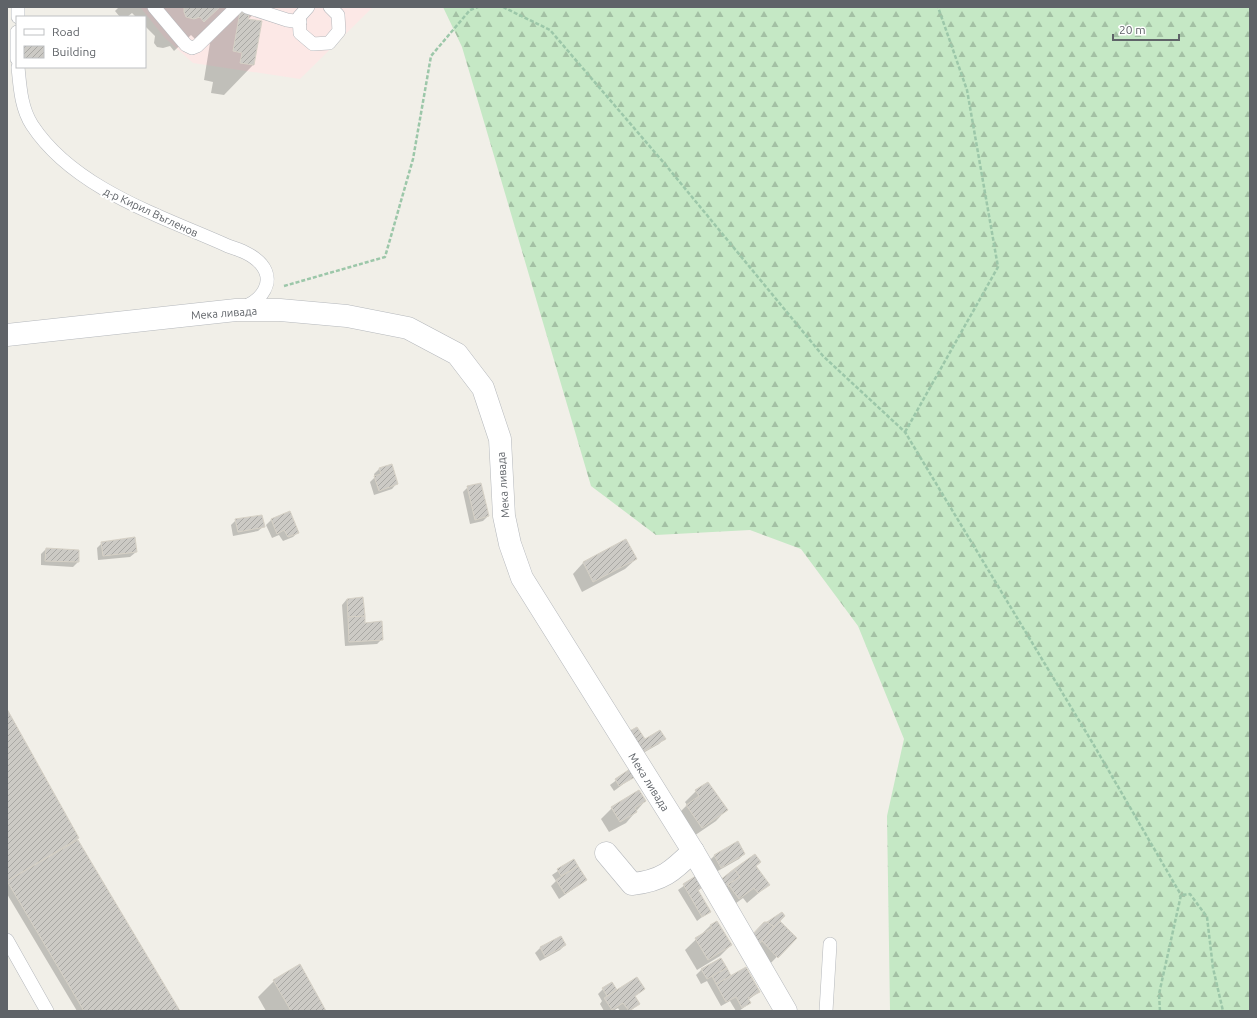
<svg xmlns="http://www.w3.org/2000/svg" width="1257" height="1018" font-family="Ubuntu,sans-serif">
<defs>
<pattern id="forest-firs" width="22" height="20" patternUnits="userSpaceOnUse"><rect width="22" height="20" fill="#c5e8c5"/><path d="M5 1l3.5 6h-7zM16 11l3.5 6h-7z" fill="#a3c0a4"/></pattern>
<pattern id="building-hatch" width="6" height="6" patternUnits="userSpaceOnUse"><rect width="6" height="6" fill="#cccac5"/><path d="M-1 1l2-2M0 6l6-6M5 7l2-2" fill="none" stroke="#a9a8a4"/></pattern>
</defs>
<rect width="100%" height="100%" fill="#f1efe8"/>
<polygon fill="#fce8e6" points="140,7 373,7 300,79 193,63 165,38"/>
<polygon fill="url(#forest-firs)" points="443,7 1250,7 1250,1011 890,1011 887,816 904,739 858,626 801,549 750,530 656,535 591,486 462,47"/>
<g fill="#0003">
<polygon points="119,7 228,7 195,39 191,35 174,51 170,46 163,48 157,47 154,43 155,36 145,26 145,17 136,17 132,13 127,17 120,17 115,11"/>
<polygon points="235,7 262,7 247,20 253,65 224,95 211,93 213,82 204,80 210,43 240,13"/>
<polygon points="391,465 397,483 392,489 374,495 370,482 375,477 374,474 379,469"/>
<polygon points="468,487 488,516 483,521 470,524 463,492"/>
<polygon points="290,513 298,532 293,537 283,541 279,535 272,538 266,525 271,520"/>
<polygon points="236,520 264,526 258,531 233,536 231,525"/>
<polygon points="626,540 636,559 625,569 582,592 573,574 583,563"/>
<polygon points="102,543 136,552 130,557 98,560 97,548"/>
<polygon points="46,549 78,562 73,567 41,565 41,554"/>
<polygon points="347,599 364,624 382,639 377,644 345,646 342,605"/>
<polygon points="7,711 78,838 77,839 179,1011 77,1011 7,894"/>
<polygon points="664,739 659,744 636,757 644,740"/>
<polygon points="630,770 634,776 614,791 610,785"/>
<polygon points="696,791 726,810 716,821 691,838 676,816 687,805 685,802"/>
<polygon points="645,801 626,823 609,832 601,819 612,808"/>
<polygon points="737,843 744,854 739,859 716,872 709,861 714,856"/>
<polygon points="574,860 586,880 559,899 551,886 556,881 552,875"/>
<polygon points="755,866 768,885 747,903 743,898 728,909 714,887"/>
<polygon points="699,875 704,885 698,891 710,911 697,921 678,890"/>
<polygon points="784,916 780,922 795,938 767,967 751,951 768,923"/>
<polygon points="711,925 731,945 720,956 697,970 685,950"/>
<polygon points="560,937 565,945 560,950 540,961 535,953 540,948"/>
<polygon points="720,959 731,977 759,992 748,1000 750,1003 739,1011 736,1011 730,1001 721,1006 707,981 701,984 696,975 701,970"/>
<polygon points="274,981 325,1011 266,1011 258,997"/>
<polygon points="603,989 616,991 643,989 634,997 639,1004 630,1011 620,1011 618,1008 613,1011 604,1011 600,1004 602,1001 598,994"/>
</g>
<g fill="url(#building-hatch)" stroke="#d6d1c6">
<polygon points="184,7 220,7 204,22 200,17 194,19 186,17 184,12"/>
<polygon points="240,12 249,14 248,19 262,21 254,65 240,63 242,53 233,51"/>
<polygon points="392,464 398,484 379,491 374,476 381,474 379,468"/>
<polygon points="481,483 489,516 475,520 467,486"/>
<polygon points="290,511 299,533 288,537 284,530 277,534 271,519"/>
<polygon points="262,515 265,527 238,532 235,519"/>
<polygon points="135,537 137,552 103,556 101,542"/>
<polygon points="626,539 637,559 593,582 583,562"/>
<polygon points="46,548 79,550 79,562 45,561"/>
<polygon points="363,597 365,616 348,617 347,599"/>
<polygon points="365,616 365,623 382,621 383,640 349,642 348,617"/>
<polygon points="7,709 79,838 7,881"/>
<polygon points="637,727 645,739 660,730 666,739 641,753 628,732"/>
<polygon points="630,769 635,777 619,786 615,779"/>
<polygon points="708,782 728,810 702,828 686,805 699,796 695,790"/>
<polygon points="639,790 646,801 635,808 637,812 620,822 611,807"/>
<polygon points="78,840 180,1011 84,1011 7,881"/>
<polygon points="738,841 745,854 721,868 714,855"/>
<polygon points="755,854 761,862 756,866 770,885 758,893 754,888 739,899 728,884 740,877 734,869"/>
<polygon points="574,859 578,866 561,876 557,869"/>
<polygon points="578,866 587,880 565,894 556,880"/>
<polygon points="734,869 740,877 728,884 729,886 724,890 719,881"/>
<polygon points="699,874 706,885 698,890 711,912 702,917 683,884"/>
<polygon points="782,912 785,916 774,927 767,922"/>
<polygon points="717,921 732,945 708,960 695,938 712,928 710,925"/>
<polygon points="780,921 797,938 778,958 761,940"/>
<polygon points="764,922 767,922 774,927 760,943 751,936"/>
<polygon points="561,936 566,945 545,957 540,947"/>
<polygon points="721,958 727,968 707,979 701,969"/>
<polygon points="300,964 326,1011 291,1011 273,980"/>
<polygon points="746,967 760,992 748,998 751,1003 742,1008 736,997 726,1002 716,984"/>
<polygon points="727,968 731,976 716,984 712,976"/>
<polygon points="637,977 645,989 635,996 640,1004 629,1011 623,1003 612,1010 604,998"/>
<polygon points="612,982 617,990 607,996 602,988"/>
</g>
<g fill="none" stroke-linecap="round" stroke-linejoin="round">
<defs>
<g id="service">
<polyline points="154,7 186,45 192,48 197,46 237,7"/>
<polyline points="247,7 287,20 300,22"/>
<polyline points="308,7 299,17 300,33 313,44 329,43 339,31 338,15 330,7"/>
<polyline points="18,17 18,7"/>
<polyline points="17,32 17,59"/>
<path d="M18 67C20 87 21 108 32 125 74 189 161 216 228 246 240 250 252 254 261 264 276 282 261 301 243 307"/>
<polyline points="7,940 47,1011"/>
<polyline points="826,1011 830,944"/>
</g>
<g id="minor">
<polyline points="7,335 236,310 280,310 347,316 408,328 457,354 483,388 500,439 504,516 510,544 522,578 693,851 786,1011"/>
<path d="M606 853 632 884C662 881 673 871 693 851"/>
</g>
</defs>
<use href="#service" stroke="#b5b8bc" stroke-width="14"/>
<use href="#minor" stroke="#b5b8bc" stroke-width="23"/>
<g stroke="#9cc7a9" stroke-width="2.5" stroke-dasharray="4 2" stroke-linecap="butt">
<polyline points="503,7 550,30 664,163 823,356 905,432 1092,742 1181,895"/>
<polyline points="284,286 385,257 413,159 431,56 470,10 478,7"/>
<polyline points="905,432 998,267 967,90 938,7"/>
<polyline points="1160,1011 1159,994 1181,895 1190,894 1207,917 1213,968 1223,1011"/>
</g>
<use href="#service" stroke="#fff" stroke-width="13"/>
<use href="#minor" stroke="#fff" stroke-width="22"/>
</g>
<g text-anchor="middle" stroke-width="4" stroke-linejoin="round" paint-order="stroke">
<g font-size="11" fill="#5f6368" stroke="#fff">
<text transform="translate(151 212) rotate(25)" y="4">д-р Кирил Въгленов</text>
<text transform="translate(224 313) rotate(-4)" y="4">Мека ливада</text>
<text transform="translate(503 485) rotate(-94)" y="4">Мека ливада</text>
<text transform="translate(649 782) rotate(58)" y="4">Мека ливада</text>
</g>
</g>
<rect width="1257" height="1018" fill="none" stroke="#5f6368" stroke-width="16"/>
<rect x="16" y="16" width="130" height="52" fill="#ffffff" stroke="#bfc1c3"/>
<rect x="24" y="29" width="20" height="6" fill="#ffffff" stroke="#bfc1c3"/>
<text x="52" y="36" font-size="12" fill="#5f6368">Road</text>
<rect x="24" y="46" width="20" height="12" fill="url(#building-hatch)" stroke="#bfc1c3"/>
<text x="52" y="56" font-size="12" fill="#5f6368">Building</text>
<path d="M1113 34v6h66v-6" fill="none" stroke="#5f6368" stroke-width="2"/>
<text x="1119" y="34" font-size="12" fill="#5f6368" stroke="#ffffff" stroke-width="3" paint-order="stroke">20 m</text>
</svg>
